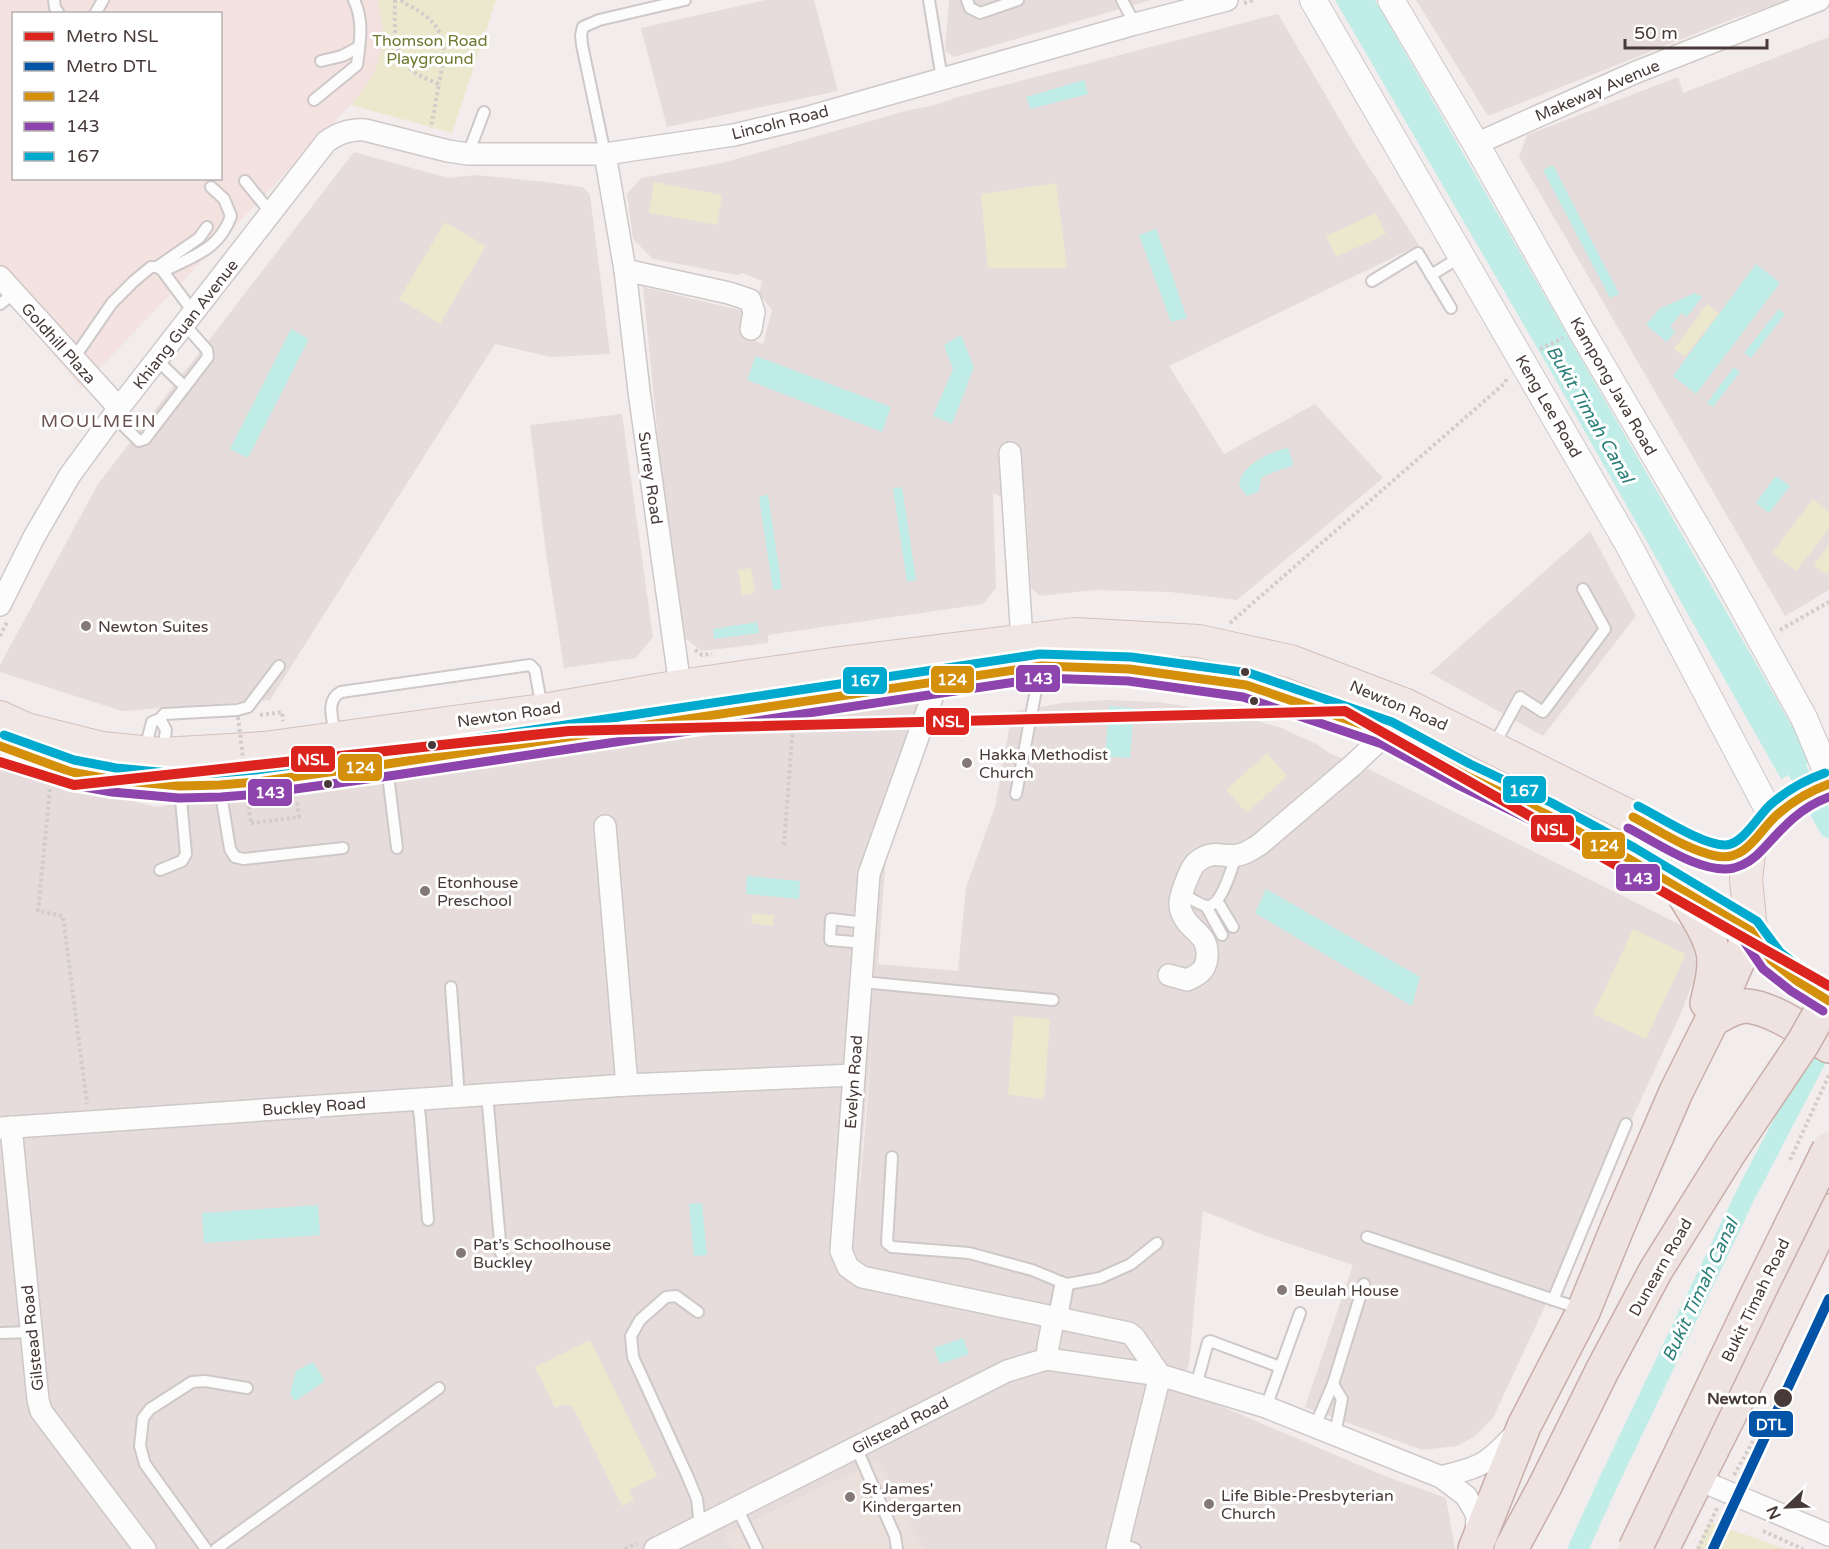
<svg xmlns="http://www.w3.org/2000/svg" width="1829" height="1549" font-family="'Varela Round',sans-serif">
<rect width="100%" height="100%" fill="#f2edec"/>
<g fill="#e5dcdb" fill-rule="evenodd">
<polygon points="765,0 814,0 838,91 667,127 641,28"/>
<polygon points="949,0 1151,0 954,57 945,51"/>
<polygon points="1416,0 1793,0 1735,18 1488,116"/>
<polygon points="1278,14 1356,147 1419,245 1169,366 1224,454 1315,404 1383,478 1237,600 1170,592 1094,590 1040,596 1031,588 1026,508 993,493 996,588 983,604 768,635 768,643 702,651 682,636 661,469 643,287 743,311 742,335 763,344 772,310 759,294 762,281 742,273 737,275 653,259 633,239 627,194 641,178 722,163 909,110 935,105 958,97"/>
<polygon points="1829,37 1829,590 1785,616 1519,157 1527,135 1678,77 1683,93"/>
<polygon points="354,152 448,178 476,175 546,182 583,187 590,195 610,354 550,357 495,344 270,700 122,711 0,672 0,665 98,484"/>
<polygon points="622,414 653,637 636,658 564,668 546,553 530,425"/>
<polygon points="1590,531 1636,616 1543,736 1430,673"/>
<path d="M924 688 885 868 878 964 958 971 966 887 995 807 1012 712 1062 703 1107 700 1157 702 1221 711 1279 727 1316 744 1331 754 1360 765 1685 927 1692 940 1696 964 1693 982 1681 1013 1493 1418 1474 1437 1457 1446 1422 1450 1305 1407 1353 1265 1263 1235 1203 1211 1189 1364 1181 1389 1385 1476 1446 1498 1455 1549H0V766L156 807ZM872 1034 867 1107 860 1184 859 1183Z"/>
</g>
<path fill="#f3e2e0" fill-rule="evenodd" d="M0 0H377L383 20V46L377 68 359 96 81 388 0 289ZM14 14H220V178H14Z"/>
<polygon fill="#ece0dc" points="879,1460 924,1549 732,1549 724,1534"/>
<g fill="#ebe8ce">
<path d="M377 0H496L452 133 351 105C381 72 390 42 377 0Z"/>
<polygon points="654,182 722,195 717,225 649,213"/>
<polygon points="1056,183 1067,268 988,268 981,194"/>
<polygon points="1376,213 1386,234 1336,257 1326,236"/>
<polygon points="445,222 486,246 440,324 399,299"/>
<polygon points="1707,304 1719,313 1685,357 1674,349"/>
<polygon points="1813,499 1829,512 1829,529 1796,571 1772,553"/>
<polygon points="1829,544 1829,572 1825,574 1814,565"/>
<polygon points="751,568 755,593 742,595 738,570"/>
<polygon points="1267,753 1287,776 1247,813 1226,790"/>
<polygon points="752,914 774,915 773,926 751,923"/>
<polygon points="1633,929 1686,954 1646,1039 1593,1014"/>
<polygon points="1014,1016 1050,1019 1044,1099 1008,1095"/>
<polygon points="590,1340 657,1476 629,1490 634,1501 622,1506 573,1407 564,1404 555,1408 535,1367"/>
<polygon points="1709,1522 1786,1549 1696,1549"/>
</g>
<g fill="#c0ede8">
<polygon points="1335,0 1375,0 1812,761 1781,779 1554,377"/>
<polygon points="1084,80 1088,94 1030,109 1026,97"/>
<polygon points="1553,165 1619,294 1610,298 1543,170"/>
<polygon points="1156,229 1187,318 1171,322 1139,235"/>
<polygon points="1756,264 1780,283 1696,394 1673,376"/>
<polygon points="1695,293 1702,297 1687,317 1681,313 1670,327 1675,332 1667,342 1646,325 1659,309"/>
<polygon points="1779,309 1785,314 1751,358 1744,353"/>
<polygon points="291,329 309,339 248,458 230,449"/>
<polygon points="961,335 974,367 952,424 933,416 953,369 944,345"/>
<polygon points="756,356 891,407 882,432 747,380"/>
<polygon points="1734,367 1740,372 1713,407 1707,403"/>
<path d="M1288 448 1294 465C1282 470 1271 472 1261 478L1259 491 1247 496 1239 485C1241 465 1269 452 1288 448Z"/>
<polygon points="1776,476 1790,486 1769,513 1756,503"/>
<polygon points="902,487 916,580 907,582 893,488"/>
<polygon points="768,495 782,589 773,590 759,497"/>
<polygon points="757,622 759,633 714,639 713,629"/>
<polygon points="1109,706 1134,708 1130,758 1105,756"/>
<polygon points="747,876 800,881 799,899 746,894"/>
<polygon points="1266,889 1420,977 1412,1006 1255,913"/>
<polygon points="702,1203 707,1255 694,1256 689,1204"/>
<polygon points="318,1205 320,1235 204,1243 202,1213"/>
<polygon points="963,1338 969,1354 940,1364 934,1348"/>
<polygon points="313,1362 325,1381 295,1401 290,1394 296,1371"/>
</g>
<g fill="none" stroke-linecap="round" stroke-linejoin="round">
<g stroke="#c0ede8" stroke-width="20">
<polyline points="1785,748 1829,828"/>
<polyline points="1578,1549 1608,1483 1746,1194 1829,1035"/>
</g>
<defs>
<g id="service">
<polyline points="54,0 55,8 59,14"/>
<polyline points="929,0 942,79"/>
<polyline points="967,0 970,8 980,13 1018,0"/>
<polyline points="1122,0 1135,24"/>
<polyline points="95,14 103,0"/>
<polyline points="321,61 342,56 359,47"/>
<path d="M314 100 357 65C360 43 364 20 354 0"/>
<polyline points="468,154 484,112"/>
<polyline points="605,154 582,45 581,35 583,27 599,20 685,0"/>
<polyline points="245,181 271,213"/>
<polyline points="157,267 199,238 207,227"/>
<path d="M164 271C193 256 219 250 231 216L224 199 211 187"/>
<polyline points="1431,275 1462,256"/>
<polyline points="1372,281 1418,253 1451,308"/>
<polyline points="0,304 14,293"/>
<polyline points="74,358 112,303 134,281 151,267 157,267 162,270 194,313"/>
<polyline points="157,360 185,387"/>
<polyline points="114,416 139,441 145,439 208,357 207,350 185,325"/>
<polyline points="160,719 166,730 163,750"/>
<path d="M335 734C333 720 325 700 341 692L530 665 535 670 542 708"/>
<polyline points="1494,745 1520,697 1543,712 1605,629 1583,589"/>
<polyline points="145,749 152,722 160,719 164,714 237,710 248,707 279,666"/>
<polyline points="387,767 397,848"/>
<polyline points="220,788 230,849 235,857 244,859 343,848"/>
<polyline points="1016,794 1040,669"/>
<polyline points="160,870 182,861 186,854 180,789"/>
<path d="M1182 893C1189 897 1199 905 1207 906 1221 907 1232 868 1236 856"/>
<polyline points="1218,902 1233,927"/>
<polyline points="1206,906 1222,935"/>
<polyline points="864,943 830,940 831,919 866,923"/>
<polyline points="862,982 1053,1000"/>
<polyline points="451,987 459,1097"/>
<polyline points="487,1094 501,1253"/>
<polyline points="417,1099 420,1117 428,1220"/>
<polyline points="892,1157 887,1243 892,1247 969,1253 1032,1270 1061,1282 1068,1284 1100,1278 1131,1264 1157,1243"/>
<polyline points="1367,1237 1569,1305 1580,1311"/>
<polyline points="1553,1300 1626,1124"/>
<polyline points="698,1312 676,1296 666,1297 640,1320 631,1336 633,1357 687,1475 697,1499 700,1526"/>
<polyline points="1054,1316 1061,1282"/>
<polyline points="1062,1318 1068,1284"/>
<polyline points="0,1333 31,1332"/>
<polyline points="1333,1384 1342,1399 1335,1434"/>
<polyline points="1196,1386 1208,1342 1210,1341 1280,1367"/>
<polyline points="1266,1407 1300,1313"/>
<polyline points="1315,1426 1333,1384 1364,1284"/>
<polyline points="856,1447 895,1536 897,1549"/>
<polyline points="737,1508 757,1549"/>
<polyline points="1119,1543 1135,1549"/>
<polyline points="206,1549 145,1464 140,1446 143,1418 150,1409 192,1382 205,1381 247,1388"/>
<polyline points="216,1549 439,1388"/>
</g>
<g id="minor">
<polyline points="1476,144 1634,73 1819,0"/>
<polyline points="605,154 625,270 639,391 680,686"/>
<polyline points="625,270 729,293 750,300 754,312 751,329"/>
<polyline points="0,277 119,408"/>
<polyline points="1010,453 1022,640"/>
<path d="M0 605 34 537 70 475 119 408 326 142C338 133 350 129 365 130L448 151 468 154H605L734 135 805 118 1135 24 1227 0"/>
<polyline points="937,673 938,681 869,874 841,1251 848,1267 862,1277 1129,1333 1134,1337 1160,1375"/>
<polyline points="605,826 627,1085"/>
<path d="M1169 975 1187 980C1198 975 1206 971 1207 957 1209 932 1188 932 1181 911 1178 901 1182 894 1185 884 1188 877 1192 865 1198 861 1214 849 1223 858 1238 855 1246 854 1252 849 1259 845L1353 765 1387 733"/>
<polyline points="11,1127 38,1400 41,1411 145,1549"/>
<polyline points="0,1128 627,1085 854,1075"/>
<polyline points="1047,1359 1048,1347 1054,1316"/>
<path d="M1441 1477C1455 1473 1471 1470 1483 1463 1496 1455 1506 1444 1516 1433"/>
<polyline points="1697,1479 1829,1535"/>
<polyline points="655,1549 1007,1371 1047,1359 1160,1375 1266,1407 1441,1477 1466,1496 1477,1515 1476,1536"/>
<polyline points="1117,1549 1160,1375"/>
</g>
<g id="tertiary">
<polyline points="1313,0 1628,544 1773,819"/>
<polyline points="1391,0 1476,144 1581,330 1726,577 1804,718 1829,777"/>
</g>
<g id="primary">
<path d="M0 717 26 729 102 748 162 754 264 748 543 710 680 686 840 663 1075 634 1199 641 1290 661 1406 705 1702 852C1710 854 1721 858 1729 856 1751 851 1759 832 1774 818 1790 803 1809 792 1829 784"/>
<polyline points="0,746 71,772 114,780 180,786 220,785 257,782 387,764 1041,666 1129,669 1246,685 1387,733 1465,775 1546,814 1629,859 1751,931"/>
<polyline points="1750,845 1746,879 1751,931 1771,960 1797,981 1829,1001"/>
</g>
<g id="trunk">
<path d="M1681 890C1692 909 1708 930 1713 952 1716 968 1711 986 1707 1003"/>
<path d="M1712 1020C1722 1014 1735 1006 1747 1006 1773 1008 1807 1033 1829 1046"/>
<polyline points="1475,1549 1524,1426 1583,1312 1618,1226 1676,1092 1712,1020 1751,931"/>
<polyline points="1511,1549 1545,1486"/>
<polyline points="1662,1549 1750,1374 1829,1211"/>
</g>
</defs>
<use href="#service" stroke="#cec9c8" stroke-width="14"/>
<use href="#minor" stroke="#cec9c8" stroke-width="24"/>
<use href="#tertiary" stroke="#cec9c8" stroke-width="28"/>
<use href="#primary" stroke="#d3c0bb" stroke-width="34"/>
<use href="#trunk" stroke="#c8ada9" stroke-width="36"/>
<g stroke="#d2cccb" stroke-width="4" stroke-dasharray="3 3" stroke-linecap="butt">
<path d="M395 0C395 26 391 59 417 74 424 78 432 81 439 84L431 128"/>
<path d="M401 0C408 6 417 9 424 15 450 34 444 57 439 84"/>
<polyline points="1244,3 1255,0"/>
<polyline points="1540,349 1563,338"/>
<polyline points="1230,623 1505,383 1507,378"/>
<polyline points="1780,630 1829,602"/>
<polyline points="0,636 7,622"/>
<polyline points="695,650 702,655 712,654"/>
<polyline points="260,715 282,712 283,721"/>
<polyline points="50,789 38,911 63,916 87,1104"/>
<polyline points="251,823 299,817 297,800"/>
<polyline points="784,845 793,726"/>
<polyline points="1790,1160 1829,1075"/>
<polyline points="1823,1306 1829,1304"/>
<polyline points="1734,1475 1787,1381"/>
<polyline points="1763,1531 1803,1549"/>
<polyline points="625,1549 637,1543"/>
<polyline points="1698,1549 1718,1506"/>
</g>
<use href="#service" stroke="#fdfcfc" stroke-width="10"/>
<use href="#minor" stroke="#fdfcfc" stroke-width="21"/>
<use href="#tertiary" stroke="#fdfcfc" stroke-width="26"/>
<use href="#primary" stroke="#f1e8e6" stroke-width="32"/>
<use href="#trunk" stroke="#eee3e0" stroke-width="33"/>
<defs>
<g id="trunk-bridge">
<polyline points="1545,1486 1603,1369 1656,1270 1729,1153 1803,1043 1829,997"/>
<polyline points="1635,1549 1754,1301 1829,1149"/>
</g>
</defs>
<use href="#trunk-bridge" stroke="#c8ada9" stroke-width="36" stroke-linecap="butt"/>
<polyline stroke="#d2cccb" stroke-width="4" stroke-dasharray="3 3" stroke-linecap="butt" points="238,717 251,823"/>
<use href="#trunk-bridge" stroke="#eee3e0" stroke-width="33"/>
<defs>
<g id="bus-1">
<polyline points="0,746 71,772 114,780 180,786 220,785 257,782 387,764 1041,666 1129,669 1246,685 1387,733 1465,775 1546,814 1629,859 1751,931 1771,960 1797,981 1829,1001"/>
<path d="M1633 817C1660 831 1687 850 1716 856 1747 862 1758 831 1778 814 1793 801 1810 791 1829 784"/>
</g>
<g id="bus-2">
<polyline points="0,759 68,784 112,792 179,798 221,797 259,794 389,776 1042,678 1128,681 1243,697 1382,744 1460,786 1541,825 1623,869 1743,940 1763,969 1791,991 1823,1011"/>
<path d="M1628 828C1656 842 1702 875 1734 868 1746 865 1756 857 1764 848 1785 825 1800 808 1829 797"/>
</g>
<g id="bus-3">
<polyline points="4,735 74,760 116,768 180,774 219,773 256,770 385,752 1040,654 1131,657 1249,673 1392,722 1470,764 1552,803 1635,848 1757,921 1780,952 1804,971 1829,987"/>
<path d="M1638 806C1660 817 1704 846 1726 845 1743 844 1758 816 1770 805 1786 791 1805 780 1825 773"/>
</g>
</defs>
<use href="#bus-1" stroke="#fff" stroke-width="14"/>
<use href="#bus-2" stroke="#fff" stroke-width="14"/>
<use href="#bus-3" stroke="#fff" stroke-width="14"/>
<use href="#bus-1" stroke="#d4900b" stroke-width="9"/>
<use href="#bus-2" stroke="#8e44ad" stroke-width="9"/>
<use href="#bus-3" stroke="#00a9ce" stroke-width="9"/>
<defs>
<polyline id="metro-1" points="0,762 74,785 569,731 1345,711 1829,986"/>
<polyline id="metro-2" points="1713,1549 1829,1299"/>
</defs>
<use href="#metro-1" stroke="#fff" stroke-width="15"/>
<use href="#metro-2" stroke="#fff" stroke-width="15"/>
<use href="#metro-1" stroke="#dc241f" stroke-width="10"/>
<use href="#metro-2" stroke="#0354a6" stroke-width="10"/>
</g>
<g fill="#847978" stroke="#fff" stroke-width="2">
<circle cx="86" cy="626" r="6"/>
<circle cx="967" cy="763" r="6"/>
<circle cx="425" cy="891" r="6"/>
<circle cx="461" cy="1253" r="6"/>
<circle cx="1282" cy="1290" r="6"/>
<circle cx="850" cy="1497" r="6"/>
<circle cx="1209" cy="1504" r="6"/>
</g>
<g fill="#483a39" stroke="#fff" stroke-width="2">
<circle cx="1245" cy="672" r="5"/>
<circle cx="1254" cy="701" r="5"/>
<circle cx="432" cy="745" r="5"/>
<circle cx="328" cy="784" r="5"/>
<circle cx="1783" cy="1398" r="10"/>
</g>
<g text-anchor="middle" stroke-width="6" stroke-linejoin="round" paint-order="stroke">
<g font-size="16" fill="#6f772e" stroke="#fff">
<text x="430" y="46">Thomson Road<tspan x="430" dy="18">Playground</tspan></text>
</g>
<g font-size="16" fill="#483a39" stroke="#fff">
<text transform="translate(1597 90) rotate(-23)" y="6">Makeway Avenue</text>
<text transform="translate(780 122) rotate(-14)" y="6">Lincoln Road</text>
<text transform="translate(185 324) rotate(-52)" y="6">Khiang Guan Avenue</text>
<text transform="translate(59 343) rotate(48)" y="6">Goldhill Plaza</text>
<text transform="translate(1614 386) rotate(60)" y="6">Kampong Java Road</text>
<text transform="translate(1549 406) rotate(60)" y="6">Keng Lee Road</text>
<text transform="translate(651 478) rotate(82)" y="6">Surrey Road</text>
<text transform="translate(1399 705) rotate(23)" y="6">Newton Road</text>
<text transform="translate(509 714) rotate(-8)" y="6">Newton Road</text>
<text transform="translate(853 1082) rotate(-86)" y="6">Evelyn Road</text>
<text transform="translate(314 1106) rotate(-4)" y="6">Buckley Road</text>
<text transform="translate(1660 1267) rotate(-60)" y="6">Dunearn Road</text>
<text transform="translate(1755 1300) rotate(-64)" y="6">Bukit Timah Road</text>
<text transform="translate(32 1338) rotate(-96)" y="6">Gilstead Road</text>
<text transform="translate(900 1425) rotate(-27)" y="6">Gilstead Road</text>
</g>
<g font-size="16" fill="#483a39" stroke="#fff" text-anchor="start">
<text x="98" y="632">Newton Suites</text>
<text x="979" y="760">Hakka Methodist<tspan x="979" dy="18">Church</tspan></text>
<text x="437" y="888">Etonhouse<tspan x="437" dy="18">Preschool</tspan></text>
<text x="473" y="1250">Pat’s Schoolhouse<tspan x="473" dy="18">Buckley</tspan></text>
<text x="1294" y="1296">Beulah House</text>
<text x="862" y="1494">St James'<tspan x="862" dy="18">Kindergarten</tspan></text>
<text x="1221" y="1501">Life Bible-Presbyterian<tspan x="1221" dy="18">Church</tspan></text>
</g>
<g font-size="16" font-weight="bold" fill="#483a39" stroke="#fff" text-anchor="end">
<text x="1767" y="1404">Newton</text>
</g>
<g font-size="18" font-style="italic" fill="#2c8079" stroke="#fff">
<text transform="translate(1590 414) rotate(60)" y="6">Bukit Timah Canal</text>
<text transform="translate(1700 1290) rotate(-65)" y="6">Bukit Timah Canal</text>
</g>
<g font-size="18" letter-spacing="1.5" fill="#6a5350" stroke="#fff">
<text x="99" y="427">MOULMEIN</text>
</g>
</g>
<g stroke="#fff" stroke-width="2">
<rect x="1015" y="664" width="46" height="29" rx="6" fill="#8e44ad"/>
<rect x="930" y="665" width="45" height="29" rx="6" fill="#d4900b"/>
<rect x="842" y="666" width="46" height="29" rx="6" fill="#00a9ce"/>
<rect x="925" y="707" width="45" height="29" rx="6" fill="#dc241f"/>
<rect x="290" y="745" width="46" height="28" rx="6" fill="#dc241f"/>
<rect x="337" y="753" width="46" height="29" rx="6" fill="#d4900b"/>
<rect x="1502" y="775" width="45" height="29" rx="6" fill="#00a9ce"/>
<rect x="247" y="778" width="46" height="29" rx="6" fill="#8e44ad"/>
<rect x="1530" y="814" width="45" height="29" rx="6" fill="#dc241f"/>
<rect x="1581" y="831" width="45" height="29" rx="6" fill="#d4900b"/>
<rect x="1615" y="863" width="46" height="29" rx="6" fill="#8e44ad"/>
<rect x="1748" y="1410" width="46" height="28" rx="6" fill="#0354a6"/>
</g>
<g font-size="16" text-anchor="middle" font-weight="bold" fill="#fff">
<text x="1038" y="684">143</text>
<text x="952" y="685">124</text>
<text x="865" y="686">167</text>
<text x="948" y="727">NSL</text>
<text x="313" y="765">NSL</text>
<text x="360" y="773">124</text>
<text x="1524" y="796">167</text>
<text x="270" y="798">143</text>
<text x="1552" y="835">NSL</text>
<text x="1604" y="851">124</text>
<text x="1638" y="884">143</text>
<text x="1771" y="1430">DTL</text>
</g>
<rect x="12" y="12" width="210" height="168" fill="#ffffff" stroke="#b6b0b0" stroke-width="1.5"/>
<rect x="24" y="32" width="30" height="9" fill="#dc241f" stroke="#b6b0b0" stroke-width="1.5"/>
<text x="66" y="42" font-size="18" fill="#483a39">Metro NSL</text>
<rect x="24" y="62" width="30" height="9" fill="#0354a6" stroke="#b6b0b0" stroke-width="1.5"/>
<text x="66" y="72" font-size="18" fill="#483a39">Metro DTL</text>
<rect x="24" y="92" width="30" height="9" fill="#d4900b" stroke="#b6b0b0" stroke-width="1.5"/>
<text x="66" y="102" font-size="18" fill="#483a39">124</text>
<rect x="24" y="122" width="30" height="9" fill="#8e44ad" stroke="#b6b0b0" stroke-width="1.5"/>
<text x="66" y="132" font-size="18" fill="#483a39">143</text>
<rect x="24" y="152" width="30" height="9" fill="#00a9ce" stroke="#b6b0b0" stroke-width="1.5"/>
<text x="66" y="162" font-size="18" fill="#483a39">167</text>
<g transform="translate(1787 1507) rotate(247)" stroke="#ffffff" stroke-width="4.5" paint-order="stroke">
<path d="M0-4.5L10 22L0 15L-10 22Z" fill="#483a39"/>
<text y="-9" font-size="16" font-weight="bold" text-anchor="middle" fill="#483a39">N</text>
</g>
<path d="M1625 39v9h142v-9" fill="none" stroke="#483a39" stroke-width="3"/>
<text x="1634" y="39" font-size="18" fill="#483a39" stroke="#ffffff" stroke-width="4.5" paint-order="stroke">50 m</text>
</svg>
